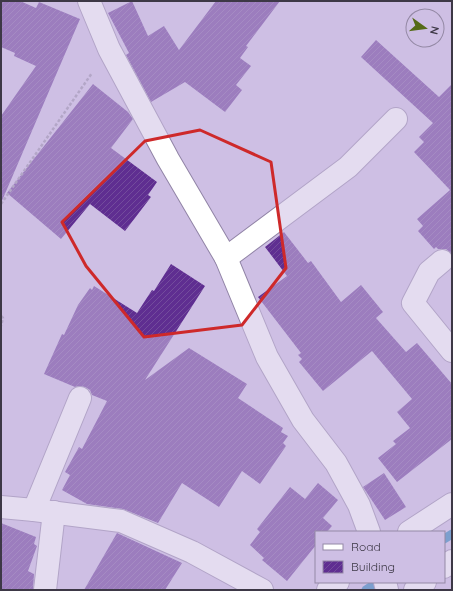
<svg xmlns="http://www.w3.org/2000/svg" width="453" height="591" font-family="Quicksand,sans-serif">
<defs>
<pattern id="building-hatch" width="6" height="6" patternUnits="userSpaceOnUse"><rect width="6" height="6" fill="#5f2e91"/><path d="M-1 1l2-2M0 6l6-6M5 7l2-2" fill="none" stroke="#734c9c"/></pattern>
</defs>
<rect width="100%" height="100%" fill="#cebfe4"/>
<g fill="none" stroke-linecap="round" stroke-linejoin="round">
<g stroke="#1978b4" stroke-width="9">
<polyline points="444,539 452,534"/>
<polyline points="366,590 378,582"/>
</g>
</g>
<g fill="url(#building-hatch)">
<polygon points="1,1 20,1 36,8 39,2 80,19 1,203 1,116 36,66 14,56 15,53 1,47"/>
<polygon points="132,1 148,36 164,26 179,50 216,1 280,1 246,46 248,47 240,58 251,66 236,85 242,90 225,112 185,82 151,102 126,55 129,53 108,13"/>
<polygon points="376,40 439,97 452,84 452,254 446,249 438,249 436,247 434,249 418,231 423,226 417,219 450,190 414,152 424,142 419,137 433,123 361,57"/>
<polygon points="93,84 128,112 133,119 111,148 157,182 148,195 151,197 125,231 90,204 61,239 7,193"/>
<polygon points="284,232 308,263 311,261 341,302 361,285 383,312 376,318 406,352 417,343 452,384 452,439 397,482 378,458 396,444 393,441 410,428 397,412 412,399 372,351 323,391 299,362 302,359 298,355 301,353 258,297 287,276 265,247"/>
<polygon points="171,264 205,286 145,380 189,348 247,384 238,398 283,428 281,432 288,436 283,443 286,446 260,484 242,471 219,507 182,483 158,523 123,509 87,504 62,490 70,475 65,472 79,447 82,449 107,401 92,395 90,390 85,387 79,386 75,387 44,374 62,334 64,335 78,305 90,288 92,290 94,286 137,313 152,290 154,291"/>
<polygon points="384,473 406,507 385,520 363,487"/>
<polygon points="318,483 338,500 323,518 332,526 327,532 316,532 316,545 287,581 262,560 264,558 250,545 260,532 257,529 290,487 305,499"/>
<polygon points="1,523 36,537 34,544 37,546 28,571 34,574 33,590 1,590"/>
<polygon points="117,533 182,563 165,590 84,590"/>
</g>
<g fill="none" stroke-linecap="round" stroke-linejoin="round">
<defs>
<g id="minor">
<polyline points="89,1 109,49 168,159 226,258 267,357 303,420 336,463 359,505 369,532"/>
<polyline points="226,258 348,167 396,119"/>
<polyline points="442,261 429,272 413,303 452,351"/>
<polyline points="1,507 34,510 121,521 192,552 262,590"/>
<polyline points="34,510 80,398"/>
<polyline points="409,532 452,504"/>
<polyline points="444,567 452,561"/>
<polyline points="385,582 387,590"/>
<polyline points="45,590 54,512"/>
<polyline points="328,590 338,582"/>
<polyline points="415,590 425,582"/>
</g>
</defs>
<use href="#minor" stroke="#9184a6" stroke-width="24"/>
<g stroke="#9388a4" stroke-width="2.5" stroke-dasharray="3 2" stroke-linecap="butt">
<polyline points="1,204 92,73"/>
<polyline points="1,316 3,318 1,326"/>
</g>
<use href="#minor" stroke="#fff" stroke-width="22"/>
</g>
<path d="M0 0H453V591H0ZM200 130 271 162 286 268 242 325 144 337 86 266 62 222 145 141Z" fill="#cebfe4" fill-opacity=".55" fill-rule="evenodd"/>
<path fill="none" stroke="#ce292a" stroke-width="3" stroke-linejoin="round" d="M200 130 271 162 286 268 242 325 144 337 86 266 62 222 145 141Z"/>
<rect width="453" height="591" fill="none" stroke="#3d3846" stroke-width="4"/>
<rect x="315" y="531" width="130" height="52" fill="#cebfe4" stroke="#9489a5"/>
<rect x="323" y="544" width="20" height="6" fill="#ffffff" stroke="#9489a5"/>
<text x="351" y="551" font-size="12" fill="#3d3846">Road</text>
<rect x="323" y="561" width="20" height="12" fill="url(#building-hatch)" stroke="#9489a5"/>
<text x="351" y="571" font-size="12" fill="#3d3846">Building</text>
<g transform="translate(425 28) rotate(104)"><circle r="19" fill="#cebfe4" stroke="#9489a5"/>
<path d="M0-3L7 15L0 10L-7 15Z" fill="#556a17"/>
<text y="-6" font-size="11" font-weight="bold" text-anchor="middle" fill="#3d3846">N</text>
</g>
</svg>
